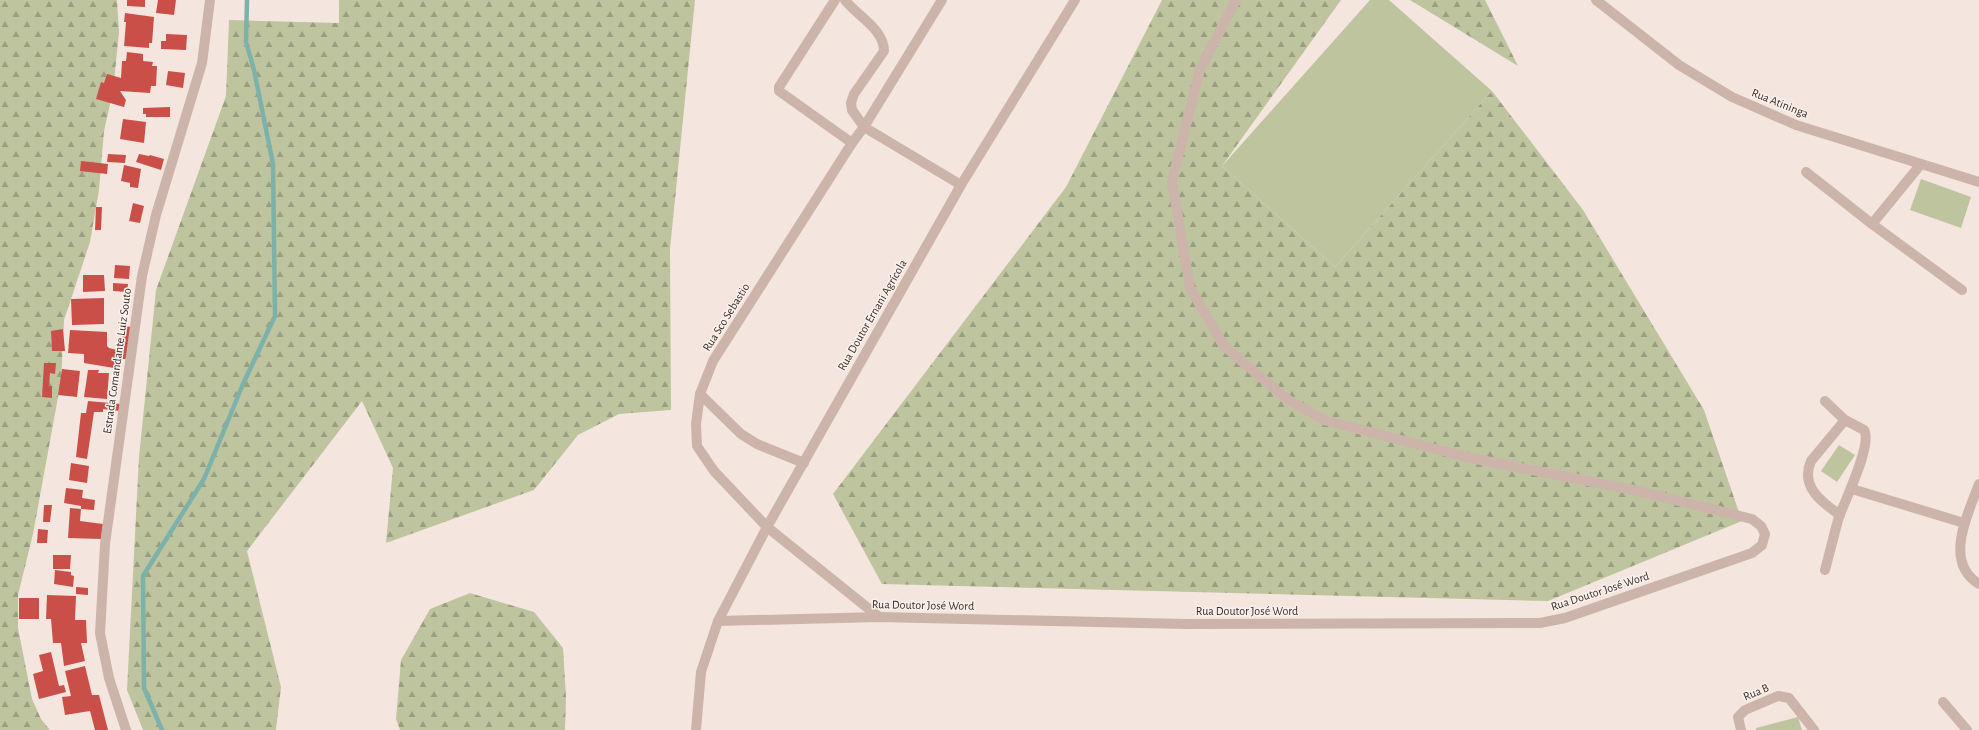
<svg xmlns="http://www.w3.org/2000/svg" width="1979" height="730" font-family="'Alegreya Sans',sans-serif">
<defs>
<pattern id="forest-firs" width="22" height="20" patternUnits="userSpaceOnUse"><rect width="22" height="20" fill="#bec49e"/><path d="M5 1l3.5 6h-7zM16 11l3.5 6h-7z" fill="#9b9f81"/></pattern>
</defs>
<rect width="100%" height="100%" fill="#f4e6df"/>
<g fill="#bec49e">
<polygon points="1370,0 1389,0 1492,91 1335,267 1222,166"/>
<polygon points="1921,179 1971,197 1961,228 1910,210"/>
<polygon points="1839,445 1855,455 1837,482 1821,471"/>
<polygon points="1798,717 1802,730 1756,730 1756,728"/>
</g>
<g fill="url(#forest-firs)">
<polygon points="0,0 117,0 119,32 113,91 104,131 99,190 90,242 64,320 61,381 33,534 18,595 18,628 32,699 41,719 50,730 0,730"/>
<polygon points="339,0 695,0 670,249 671,410 619,414 578,435 534,490 386,543 393,468 362,401 247,551 281,687 276,730 143,730 127,690 139,457 156,290 226,96 229,20 339,23"/>
<polygon points="1162,0 1341,0 1222,166 1335,267 1492,91 1583,210 1704,410 1742,521 1548,601 882,584 833,494 1066,187"/>
<polygon points="1410,0 1485,0 1518,66"/>
<polygon points="470,593 534,612 563,648 566,697 565,730 400,730 396,719 401,660 430,609"/>
</g>
<g fill="none" stroke-linecap="round" stroke-linejoin="round">
<polyline stroke="#7db2ab" stroke-width="4.5" points="162,730 144,688 143,576 204,479 243,384 275,316 273,164 254,70 246,42 247,0"/>
</g>
<g fill="#ca4f48">
<polygon points="127,0 145,0 145,7 127,6"/>
<polygon points="158,0 176,0 174,15 156,13"/>
<polygon points="125,13 154,17 152,43 149,43 149,48 124,46 126,22 124,22"/>
<polygon points="166,34 187,35 186,50 161,49 161,41 166,41"/>
<polygon points="127,52 143,54 143,61 153,62 152,66 157,66 156,86 151,86 150,93 120,91 126,100 124,107 96,99 101,82 104,83 107,74 121,78 122,61 126,61"/>
<polygon points="168,71 185,73 183,88 166,85"/>
<polygon points="170,107 170,117 146,117 146,114 143,114 143,108"/>
<polygon points="123,119 146,122 144,143 120,139"/>
<polygon points="108,154 126,155 125,163 107,162"/>
<polygon points="139,154 149,156 150,155 164,159 161,170 136,162"/>
<polygon points="81,161 108,164 107,174 80,171"/>
<polygon points="124,165 141,169 138,188 130,187 130,183 121,181"/>
<polygon points="133,203 144,206 140,223 129,221"/>
<polygon points="96,207 102,207 101,230 95,230"/>
<polygon points="115,265 130,266 129,279 114,278"/>
<polygon points="83,275 104,275 105,291 83,292"/>
<polygon points="113,283 128,284 127,292 113,291"/>
<polygon points="104,298 104,324 72,325 71,299"/>
<polygon points="124,326 131,327 128,359 120,359 120,369 84,363 84,354 68,353 70,330 107,332 107,346 109,348 121,351"/>
<polygon points="63,329 65,351 52,351 51,331"/>
<polygon points="44,363 56,363 55,374 50,373 49,386 52,386 52,398 42,397"/>
<polygon points="62,369 80,371 77,397 58,395"/>
<polygon points="88,370 99,370 98,373 109,373 107,399 84,397"/>
<polygon points="88,401 121,404 120,411 103,409 103,412 94,412 87,459 76,457 81,413 86,413"/>
<polygon points="71,463 89,466 87,483 69,480"/>
<polygon points="66,488 83,490 82,498 95,500 94,510 81,509 80,521 103,524 101,539 68,538 70,508 81,509 81,506 64,503"/>
<polygon points="44,505 52,505 50,522 43,522"/>
<polygon points="38,529 48,530 47,543 37,543"/>
<polygon points="53,555 71,555 70,569 53,569"/>
<polygon points="55,570 71,572 71,575 74,576 73,587 54,584"/>
<polygon points="76,587 88,588 88,595 76,594"/>
<polygon points="47,595 76,596 75,620 86,620 87,643 81,643 85,661 64,666 61,643 53,643 51,619 46,619"/>
<rect x="19" y="598" width="20" height="21"/>
<polygon points="51,652 59,686 64,685 66,692 39,699 33,674 43,671 39,655"/>
<polygon points="85,666 92,695 99,695 108,730 95,730 90,711 65,715 62,697 71,696 65,671"/>
</g>
<g fill="none" stroke-linecap="round" stroke-linejoin="round">
<g stroke="#cdb4aa" stroke-width="10">
<polyline points="835,0 779,87 779,91 852,143"/>
<path d="M845 0C857 16 884 29 884 51L854 94 851 103 852 110 864 127 961 185"/>
<polyline points="1921,164 1872,224 1962,290"/>
<polyline points="1806,172 1872,224"/>
<polyline points="700,394 741,434 757,444 804,463"/>
<path d="M1825 401 1845 420 1864 430C1873 444 1845 500 1839 517 1834 534 1830 552 1825 570"/>
<path d="M1979 484C1968 514 1943 562 1979 584"/>
<polyline points="1852,489 1964,523"/>
<path d="M1840 515C1821 502 1800 486 1811 461L1845 420"/>
<polyline points="879,617 767,527 714,471 697,446 696,424 700,394 713,361 852,143 864,127 942,0"/>
<polyline points="718,621 879,617 1186,624 1540,623 1565,618 1752,553 1762,545 1765,534 1761,526 1752,519 1634,490 1466,457 1324,420 1287,399 1224,346 1190,288 1172,181 1200,69 1236,0"/>
<polyline points="1943,702 1967,730"/>
<polyline points="696,730 701,672 718,621 767,527 961,185 1075,0"/>
<polyline points="1741,730 1738,717 1745,710 1778,696 1789,698 1814,730"/>
</g>
<g stroke="#cdb4aa" stroke-width="10">
<polyline points="1596,0 1679,65 1732,97 1796,125 1979,182"/>
<polyline points="126,730 109,678 100,633 105,544 142,276 156,215 202,63 210,0"/>
</g>
</g>
<g text-anchor="middle" stroke-width="3" stroke-linejoin="round" paint-order="stroke">
<g font-size="12" fill="#3a2c2a" stroke="#fbf2ec">
<text transform="translate(1780 103) rotate(22)" y="4">Rua Atininga</text>
<text transform="translate(872 315) rotate(-60)" y="4">Rua Doutor Ernani Agrícola</text>
<text transform="translate(726 317) rotate(-58)" y="4">Rua Sco Sebastio</text>
<text transform="translate(117 361) rotate(-82)" y="4">Estrada Comandante Luiz Souto</text>
<text transform="translate(1600 591) rotate(-18)" y="4">Rua Doutor José Word</text>
<text transform="translate(923 605) rotate(1)" y="4">Rua Doutor José Word</text>
<text x="1247" y="615">Rua Doutor José Word</text>
<text transform="translate(1756 692) rotate(-23)" y="4">Rua B</text>
</g>
</g>
</svg>
